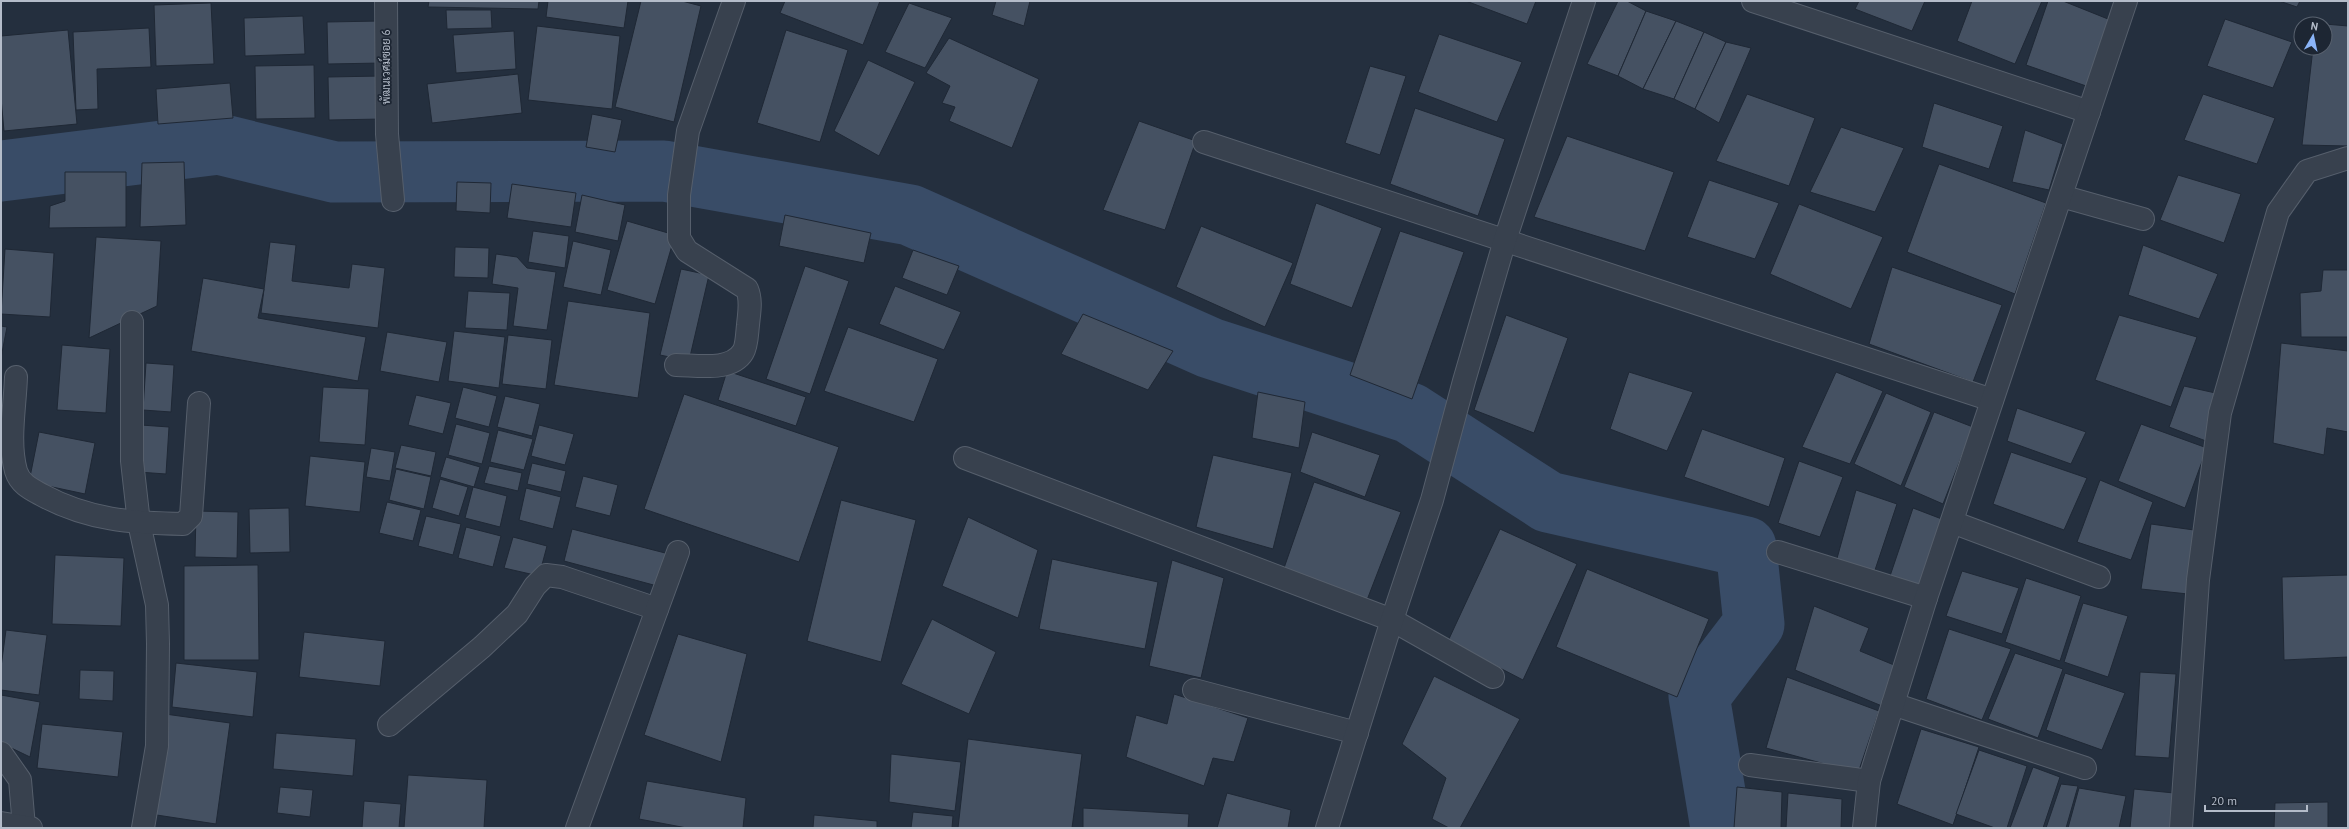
<svg xmlns="http://www.w3.org/2000/svg" width="2349" height="829" font-family="'PT Sans',Sarabun,sans-serif">
<rect width="100%" height="100%" fill="#242f3e"/>
<g fill="none" stroke-linecap="round" stroke-linejoin="round">
<polyline stroke="#394c67" stroke-width="61" points="1,171 219,144 334,172 664,171 910,215 1210,348 1410,413 1548,502 1746,547 1754,624 1699,696 1721,828"/>
</g>
<g fill="#455162" stroke="#1f2835">
<polygon points="429,1 539,1 538,9 428,7"/>
<polygon points="548,1 628,1 624,28 546,17"/>
<polygon points="641,1 682,1 701,6 674,122 615,107"/>
<polygon points="785,1 880,1 863,45 780,13"/>
<polygon points="996,1 1030,1 1024,26 992,15"/>
<polygon points="1466,1 1536,1 1527,24"/>
<polygon points="1618,1 1627,1 1646,11 1618,76 1587,64"/>
<polygon points="1859,1 1925,1 1912,31 1855,9"/>
<polygon points="1972,1 2042,1 2015,64 1957,41"/>
<polygon points="2048,1 2063,1 2113,21 2089,87 2026,65"/>
<polygon points="2279,1 2300,1 2297,7"/>
<polygon points="211,3 214,64 156,66 154,5"/>
<polygon points="909,3 952,18 925,68 885,52"/>
<polygon points="446,10 491,10 492,28 447,29"/>
<polygon points="1646,11 1676,21 1643,89 1618,76"/>
<polygon points="303,16 305,54 245,56 244,18"/>
<polygon points="2225,19 2292,42 2273,88 2207,66"/>
<polygon points="380,21 381,63 328,64 327,22"/>
<polygon points="1676,21 1704,32 1674,99 1643,89"/>
<polygon points="2325,24 2348,26 2348,146 2302,145 2313,48 2325,48"/>
<polygon points="537,26 620,36 612,109 528,100"/>
<polygon points="149,28 151,67 97,69 98,109 76,110 73,32"/>
<polygon points="68,30 77,124 4,131 1,98 1,36"/>
<polygon points="786,30 848,50 820,142 757,123"/>
<polygon points="514,31 516,69 456,73 453,35"/>
<polygon points="1704,32 1726,42 1695,109 1674,99"/>
<polygon points="1439,34 1522,62 1497,122 1418,92"/>
<polygon points="949,38 1039,79 1012,148 949,121 955,107 942,103 950,86 926,73"/>
<polygon points="1726,42 1751,48 1719,123 1695,109"/>
<polygon points="868,60 915,82 879,156 834,131"/>
<polygon points="314,65 315,118 256,119 255,66"/>
<polygon points="1370,66 1406,76 1380,155 1345,143"/>
<polygon points="518,74 522,113 432,123 427,84"/>
<polygon points="381,76 382,119 329,120 328,77"/>
<polygon points="230,83 233,118 158,124 156,89"/>
<polygon points="1747,94 1815,118 1789,186 1716,161"/>
<polygon points="2203,94 2275,118 2257,164 2184,140"/>
<polygon points="1934,103 2003,126 1989,169 1922,147"/>
<polygon points="1415,108 1505,139 1478,216 1390,184"/>
<polygon points="592,114 622,120 615,152 586,147"/>
<polygon points="1139,121 1196,141 1165,230 1103,210"/>
<polygon points="1841,127 1904,148 1875,212 1810,192"/>
<polygon points="2025,130 2063,144 2049,190 2012,182"/>
<polygon points="1567,136 1674,172 1645,251 1534,217"/>
<polygon points="184,162 186,225 140,227 142,163"/>
<polygon points="1939,164 2046,203 2015,294 1907,252"/>
<polygon points="65,172 126,172 126,227 49,228 50,206 65,201"/>
<polygon points="2178,175 2241,194 2224,243 2160,220"/>
<polygon points="1709,180 1779,203 1755,259 1687,237"/>
<polygon points="457,182 491,183 490,213 456,211"/>
<polygon points="512,184 576,193 571,227 507,218"/>
<polygon points="582,195 625,205 618,241 575,232"/>
<polygon points="1316,203 1382,228 1352,308 1290,284"/>
<polygon points="1799,204 1883,237 1851,309 1770,274"/>
<polygon points="785,215 871,233 864,263 779,246"/>
<polygon points="627,221 675,235 655,304 607,290"/>
<polygon points="1201,226 1293,263 1265,327 1176,287"/>
<polygon points="533,231 569,236 565,268 528,262"/>
<polygon points="1400,231 1464,252 1412,399 1350,375"/>
<polygon points="96,237 161,241 157,306 89,338"/>
<polygon points="573,241 611,250 601,295 563,287"/>
<polygon points="270,242 296,245 292,281 349,288 352,264 385,268 378,328 261,313"/>
<polygon points="2143,245 2218,274 2199,319 2128,295"/>
<polygon points="455,247 489,248 488,278 454,277"/>
<polygon points="5,249 54,253 50,317 1,314"/>
<polygon points="913,250 959,266 947,295 902,278"/>
<polygon points="496,254 517,257 527,268 556,272 547,330 513,326 518,288 492,284"/>
<polygon points="805,266 849,281 810,394 766,379"/>
<polygon points="1892,267 2002,305 1973,382 1869,344"/>
<polygon points="681,269 709,275 689,361 660,355"/>
<polygon points="2323,270 2348,270 2348,337 2301,337 2300,293 2321,291"/>
<polygon points="203,278 264,289 258,318 366,337 358,381 191,351"/>
<polygon points="895,286 961,312 944,350 879,324"/>
<polygon points="468,291 510,293 507,330 465,328"/>
<polygon points="568,301 650,313 638,398 554,385"/>
<polygon points="1083,314 1173,351 1148,390 1061,354"/>
<polygon points="1506,315 1568,338 1534,433 1474,410"/>
<polygon points="2119,315 2197,337 2171,407 2095,380"/>
<polygon points="1,326 7,327 1,358"/>
<polygon points="848,327 938,359 914,422 824,391"/>
<polygon points="454,331 505,337 499,388 448,381"/>
<polygon points="387,332 447,342 439,382 380,371"/>
<polygon points="508,335 552,340 546,389 502,384"/>
<polygon points="2281,343 2348,351 2348,432 2327,428 2324,455 2273,443"/>
<polygon points="62,345 110,349 106,413 57,410"/>
<polygon points="146,363 174,365 171,412 143,410"/>
<polygon points="727,371 806,397 796,426 718,400"/>
<polygon points="1629,372 1693,392 1667,451 1610,429"/>
<polygon points="1836,372 1883,391 1850,464 1802,447"/>
<polygon points="2184,386 2220,394 2206,441 2169,427"/>
<polygon points="323,387 369,389 365,445 319,442"/>
<polygon points="463,387 497,396 489,427 455,418"/>
<polygon points="1258,392 1305,402 1299,448 1252,438"/>
<polygon points="1886,393 1931,412 1901,486 1854,464"/>
<polygon points="684,394 839,447 799,562 644,509"/>
<polygon points="416,395 451,403 443,434 408,425"/>
<polygon points="505,396 540,404 532,436 497,427"/>
<polygon points="2017,408 2086,432 2071,464 2007,441"/>
<polygon points="1934,412 1973,427 1943,504 1904,487"/>
<polygon points="456,424 490,433 482,464 448,455"/>
<polygon points="2141,424 2207,448 2185,508 2118,481"/>
<polygon points="141,425 169,427 166,474 138,472"/>
<polygon points="539,425 574,434 565,465 531,456"/>
<polygon points="1702,429 1785,458 1769,507 1684,477"/>
<polygon points="498,430 533,439 524,470 490,462"/>
<polygon points="39,432 95,443 85,494 29,482"/>
<polygon points="1312,432 1380,455 1365,497 1300,472"/>
<polygon points="401,445 436,452 431,476 395,468"/>
<polygon points="371,448 395,452 390,481 366,477"/>
<polygon points="2011,452 2087,478 2064,530 1993,504"/>
<polygon points="1213,455 1292,473 1273,549 1196,527"/>
<polygon points="310,456 365,462 360,512 305,506"/>
<polygon points="446,457 480,467 474,487 440,477"/>
<polygon points="1799,461 1843,477 1820,537 1778,523"/>
<polygon points="532,463 566,471 561,492 527,484"/>
<polygon points="489,466 522,473 518,491 484,483"/>
<polygon points="396,469 431,477 424,509 389,500"/>
<polygon points="583,476 618,485 610,516 575,507"/>
<polygon points="440,479 468,487 459,516 432,508"/>
<polygon points="2100,480 2153,502 2131,560 2077,542"/>
<polygon points="1314,482 1401,512 1367,600 1284,568"/>
<polygon points="473,487 507,496 500,527 465,518"/>
<polygon points="526,488 561,497 553,529 519,520"/>
<polygon points="1856,490 1897,504 1873,576 1836,562"/>
<polygon points="841,500 916,520 881,662 807,641"/>
<polygon points="387,502 421,510 413,541 379,533"/>
<polygon points="289,508 290,552 250,553 249,509"/>
<polygon points="1913,508 1947,521 1921,589 1890,576"/>
<polygon points="196,511 238,512 237,558 195,557"/>
<polygon points="426,516 461,524 453,555 418,546"/>
<polygon points="968,517 1038,550 1018,618 942,586"/>
<polygon points="2151,524 2194,530 2188,594 2141,589"/>
<polygon points="466,527 501,536 493,567 458,558"/>
<polygon points="572,529 669,554 661,587 564,561"/>
<polygon points="1500,529 1577,564 1523,680 1448,641"/>
<polygon points="513,537 547,546 539,576 504,568"/>
<polygon points="55,555 124,558 121,626 52,624"/>
<polygon points="1052,559 1158,582 1145,649 1039,629"/>
<polygon points="1172,560 1224,578 1201,678 1149,666"/>
<polygon points="258,565 259,660 184,660 184,566"/>
<polygon points="1587,569 1709,619 1677,697 1556,647"/>
<polygon points="1962,571 2019,588 2002,634 1946,616"/>
<polygon points="2348,575 2348,657 2284,660 2282,577"/>
<polygon points="2026,578 2081,596 2060,661 2005,642"/>
<polygon points="2083,603 2128,616 2108,677 2064,662"/>
<polygon points="1814,606 1869,628 1860,651 1894,665 1882,706 1795,670"/>
<polygon points="932,619 996,652 969,714 901,684"/>
<polygon points="1949,629 2011,649 1982,720 1926,699"/>
<polygon points="6,630 47,635 39,695 1,690 1,667"/>
<polygon points="304,632 385,641 380,686 299,677"/>
<polygon points="678,634 747,654 721,762 644,735"/>
<polygon points="2015,653 2063,669 2038,738 1988,719"/>
<polygon points="176,663 257,672 253,717 172,707"/>
<polygon points="80,670 114,671 113,701 79,699"/>
<polygon points="2140,672 2176,674 2169,758 2135,756"/>
<polygon points="2065,673 2125,693 2102,750 2046,730"/>
<polygon points="1434,676 1520,719 1460,828 1449,828 1432,819 1446,778 1402,744"/>
<polygon points="1787,677 1879,711 1858,773 1766,748"/>
<polygon points="1174,694 1248,718 1234,762 1213,758 1204,786 1126,757 1136,715 1167,724"/>
<polygon points="1,695 40,702 30,757 1,743"/>
<polygon points="165,714 230,723 216,824 150,814"/>
<polygon points="42,724 123,732 118,777 37,768"/>
<polygon points="1921,729 1979,747 1953,825 1897,804"/>
<polygon points="276,733 356,739 353,776 273,769"/>
<polygon points="968,739 1082,754 1072,828 958,828"/>
<polygon points="1979,750 2027,766 2007,828 1995,828 1956,814"/>
<polygon points="891,754 961,762 955,811 889,802"/>
<polygon points="2033,767 2060,777 2043,828 2010,828"/>
<polygon points="408,775 487,780 484,828 404,828"/>
<polygon points="647,781 746,798 743,828 687,828 639,819"/>
<polygon points="2061,784 2078,786 2066,828 2046,828"/>
<polygon points="280,787 313,790 310,817 277,813"/>
<polygon points="1737,787 1782,792 1781,828 1734,828"/>
<polygon points="2079,788 2126,796 2119,828 2068,828"/>
<polygon points="2134,789 2174,793 2172,828 2130,828"/>
<polygon points="1227,793 1291,810 1288,828 1217,828"/>
<polygon points="1788,793 1842,799 1841,828 1786,828"/>
<polygon points="364,801 401,804 399,828 362,828"/>
<polygon points="2328,802 2328,828 2274,828 2275,803"/>
<polygon points="1083,808 1189,814 1188,828 1083,828"/>
<polygon points="913,812 953,816 952,828 911,828"/>
<polygon points="814,815 877,821 877,828 813,828"/>
</g>
<g fill="none" stroke-linecap="round" stroke-linejoin="round">
<defs>
<g id="minor">
<polyline points="386,1 387,134 393,200"/>
<polyline points="1753,1 2089,112"/>
<polyline points="1204,142 1992,400"/>
<polyline points="2061,196 2143,219"/>
<polyline points="132,322 132,461 139,523 157,605 158,644 157,746 143,828"/>
<path d="M676 365C696 365 731 372 743 352 747 346 747 333 748 325 749 313 752 301 747 289L687 251 679 238V195L688 131 734 1"/>
<path d="M16 377C15 407 8 442 16 471 20 484 31 489 42 495 88 520 132 523 183 524L191 516 199 403"/>
<polyline points="965,458 1392,620 1493,677"/>
<polyline points="1952,522 2099,577"/>
<polyline points="1778,552 1926,598"/>
<polyline points="1194,690 1357,733"/>
<polyline points="1893,704 2085,768"/>
<polyline points="389,725 482,647 517,614 535,586 546,575 562,577 657,609"/>
<polyline points="1,753 20,780 24,827"/>
<polyline points="1750,765 1869,781"/>
<polyline points="1,823 31,828"/>
<polyline points="577,828 678,552"/>
<polyline points="1327,828 1392,620 1432,500 1464,381 1505,240 1584,1"/>
<polyline points="1864,828 1869,781 1926,598 2126,1"/>
<polyline points="2181,828 2198,580 2220,413 2278,212 2307,171 2348,158"/>
</g>
</defs>
<use href="#minor" stroke="#565f6c" stroke-width="24"/>
<use href="#minor" stroke="#38414e" stroke-width="22"/>
</g>
<g text-anchor="middle" stroke-width="3.5" stroke-linejoin="round" paint-order="stroke">
<g font-size="11" fill="#b4bcc9" stroke="#1d2633">
<text transform="translate(386 67) rotate(-90)" y="4">พัฒนเวศม์ซอย 6</text>
</g>
</g>
<rect width="2349" height="829" fill="none" stroke="#b4bcc9" stroke-width="4"/>
<g transform="translate(2313 36) rotate(9)"><circle r="19" fill="#1d2633" stroke="#59626f"/>
<path d="M0-3L7 15L0 10L-7 15Z" fill="#8ab4f8"/>
<text y="-6" font-size="11" font-weight="bold" text-anchor="middle" fill="#b4bcc9">N</text>
</g>
<path d="M2205 805v6h102v-6" fill="none" stroke="#b4bcc9" stroke-width="2"/>
<text x="2211" y="805" font-size="12" fill="#b4bcc9" stroke="#1d2633" stroke-width="3" paint-order="stroke">20 m</text>
</svg>
